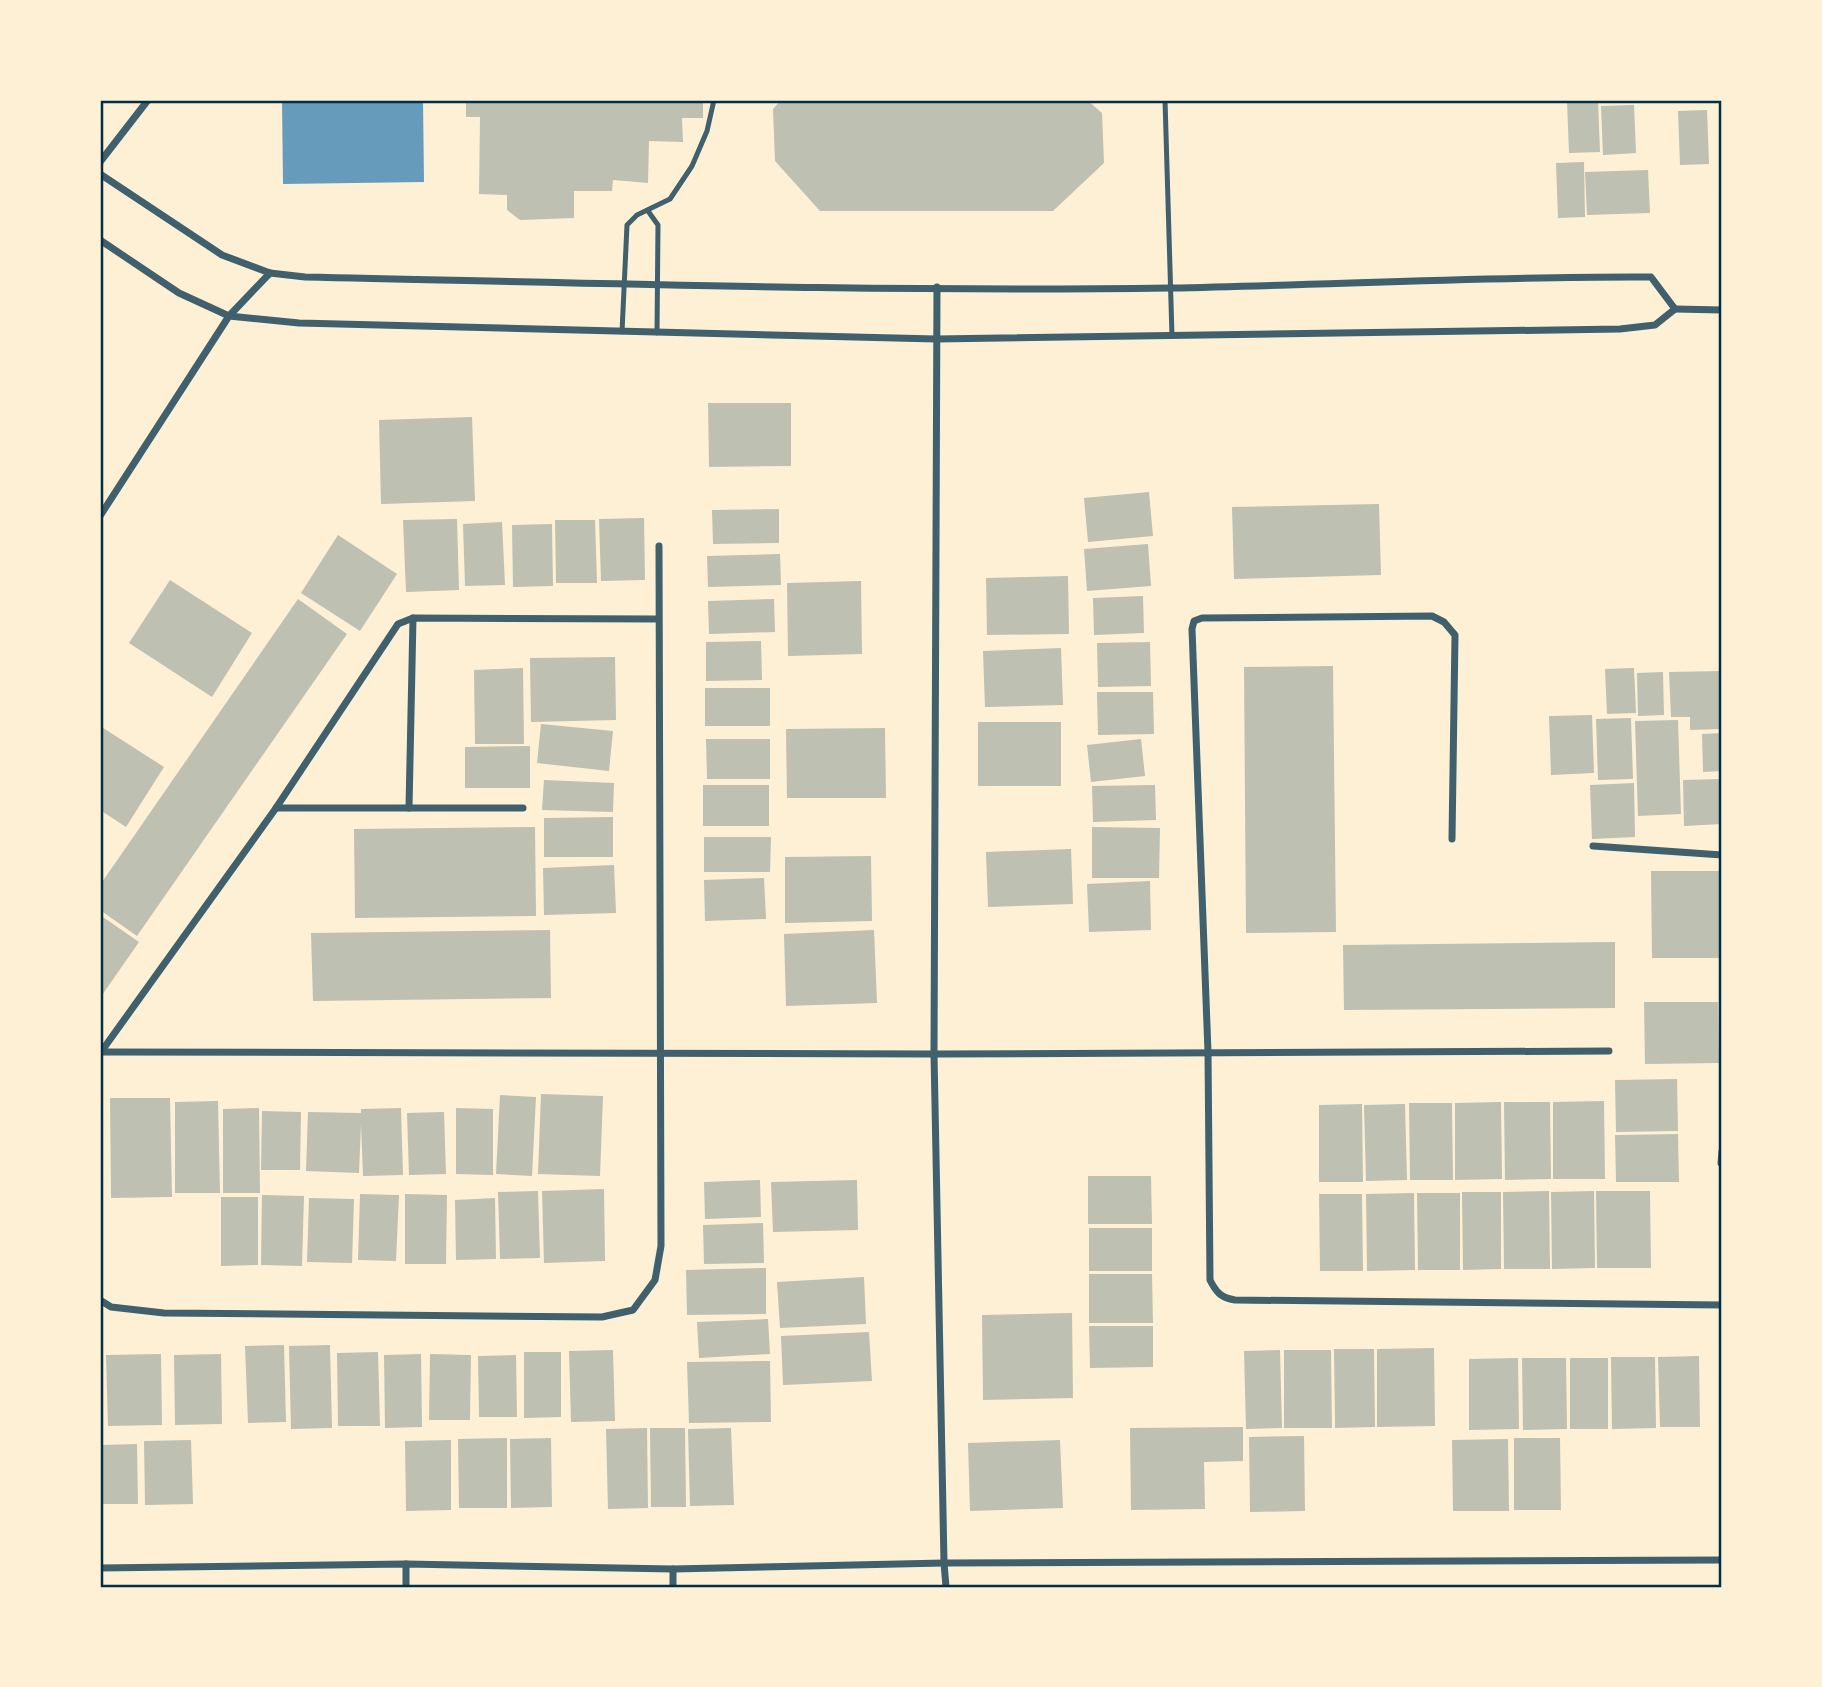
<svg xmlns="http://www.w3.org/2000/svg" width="1822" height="1687" font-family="Barlow,sans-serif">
<rect width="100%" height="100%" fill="#fdf0d5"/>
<polygon fill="#669bbc" points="282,100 423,100 424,182 283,184"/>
<g fill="#bec0b2">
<polygon points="466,100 703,100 703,118 682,118 683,142 649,141 648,183 613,180 612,191 574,191 574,218 520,220 507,210 507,195 479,194 480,117 466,117"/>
<polygon points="781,100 1087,100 1102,113 1104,163 1053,211 820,211 775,161 773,109"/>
<polygon points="1598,100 1600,152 1569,153 1567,101"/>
<polygon points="1634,105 1636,153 1603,155 1601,106"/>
<polygon points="1707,110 1709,164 1680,165 1678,111"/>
<polygon points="1584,162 1585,217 1558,218 1556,163"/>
<polygon points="1648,170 1650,213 1587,215 1585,172"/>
<polygon points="708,403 791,403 791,466 709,467"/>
<polygon points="472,417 475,501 381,504 379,420"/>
<polygon points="1149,492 1153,536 1088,542 1084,498"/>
<polygon points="1379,504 1381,575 1234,579 1232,507"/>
<polygon points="779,509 779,543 713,544 712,510"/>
<polygon points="644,518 645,580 601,581 599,519"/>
<polygon points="457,519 459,590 406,592 403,520"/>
<polygon points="555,520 595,520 597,583 556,583"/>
<polygon points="502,522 505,585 465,586 463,524"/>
<polygon points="552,524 553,586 513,587 512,525"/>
<polygon points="338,535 397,574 360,631 301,593"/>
<polygon points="1148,544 1151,586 1087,591 1084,549"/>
<polygon points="780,554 781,585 708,587 707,556"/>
<polygon points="1068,576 1069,634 987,635 986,578"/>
<polygon points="170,580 252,633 212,697 129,643"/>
<polygon points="861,581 862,654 788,656 787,583"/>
<polygon points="1143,596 1144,633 1094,635 1093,598"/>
<polygon points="298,599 347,634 137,936 100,910 100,885"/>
<polygon points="774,599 775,632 709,634 708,601"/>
<polygon points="761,641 762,680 706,681 706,642"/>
<polygon points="1150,642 1151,686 1098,687 1097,643"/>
<polygon points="1061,648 1063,705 985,707 983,651"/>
<polygon points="615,657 616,720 531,722 530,658"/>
<polygon points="1333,666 1336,932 1246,933 1244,667"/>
<polygon points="523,668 524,744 475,744 474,670"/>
<polygon points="1634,668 1636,713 1607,714 1605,669"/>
<polygon points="1722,671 1722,729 1690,730 1690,717 1671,717 1669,672"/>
<polygon points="1663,672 1664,715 1638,716 1637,673"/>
<rect x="705" y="688" width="65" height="38"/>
<polygon points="1097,692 1153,692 1154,734 1098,735"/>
<polygon points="1592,715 1594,773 1551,775 1549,716"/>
<polygon points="1631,718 1633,779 1598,780 1596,719"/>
<polygon points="1678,720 1681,814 1638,816 1635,721"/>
<rect x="978" y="722" width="83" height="64"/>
<polygon points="541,724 613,731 609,771 537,763"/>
<polygon points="100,726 164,767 126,827 100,810"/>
<polygon points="885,728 886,798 787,798 786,729"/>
<polygon points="1722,733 1722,771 1703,772 1702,734"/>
<polygon points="706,739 770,739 770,779 707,779"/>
<polygon points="1141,739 1145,776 1091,782 1087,745"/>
<polygon points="530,746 530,788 465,788 465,747"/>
<polygon points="1722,779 1722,824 1684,826 1683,780"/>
<polygon points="544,780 614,783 613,812 542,810"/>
<polygon points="1634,783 1635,837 1592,839 1590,785"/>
<rect x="703" y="785" width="66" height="41"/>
<polygon points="1155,785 1156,820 1093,822 1092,786"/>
<polygon points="613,817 613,857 544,857 544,818"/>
<polygon points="535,827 536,916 355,918 354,829"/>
<polygon points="1092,827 1160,828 1159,878 1092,878"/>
<polygon points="704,837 771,837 770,872 704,872"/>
<polygon points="1071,849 1073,904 988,907 986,852"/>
<polygon points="871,856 872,921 785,923 785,857"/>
<polygon points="614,865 616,913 544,915 543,868"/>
<polygon points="1651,871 1719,871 1719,958 1652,958"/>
<polygon points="764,878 766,919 705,921 704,880"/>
<polygon points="1150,881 1151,930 1089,932 1087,884"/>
<polygon points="100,915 139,942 100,998"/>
<polygon points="550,930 551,998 313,1001 311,933"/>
<polygon points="874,930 877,1003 786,1006 784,934"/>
<polygon points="1615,942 1615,1008 1344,1010 1343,945"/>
<polygon points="1644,1002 1718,1002 1719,1063 1645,1064"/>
<polygon points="1677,1079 1678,1131 1616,1132 1615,1080"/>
<polygon points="541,1094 603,1096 600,1176 538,1174"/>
<polygon points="500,1095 536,1097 532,1176 496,1174"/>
<polygon points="110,1098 170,1098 172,1197 111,1198"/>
<polygon points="218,1101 220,1193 175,1193 175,1102"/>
<polygon points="1604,1101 1605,1179 1553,1179 1553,1102"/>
<polygon points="1501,1102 1502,1179 1455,1180 1455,1103"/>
<polygon points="1504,1102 1550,1102 1551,1179 1505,1180"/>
<polygon points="1409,1103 1452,1103 1453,1180 1410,1180"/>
<polygon points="1362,1104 1363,1182 1319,1182 1319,1105"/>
<polygon points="1405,1104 1407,1180 1366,1181 1364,1105"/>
<polygon points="259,1108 260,1193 223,1193 223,1109"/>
<polygon points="401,1108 403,1175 363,1176 361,1124 359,1173 306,1171 308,1112 361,1113 361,1109"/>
<polygon points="456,1108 493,1109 493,1175 456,1174"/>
<polygon points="262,1111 301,1112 300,1170 261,1170"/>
<polygon points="444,1112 446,1174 409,1175 407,1113"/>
<polygon points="1678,1134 1679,1182 1616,1182 1615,1135"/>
<polygon points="1088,1176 1151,1176 1152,1224 1088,1224"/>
<polygon points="760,1180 761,1217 705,1219 704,1182"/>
<polygon points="857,1180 858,1230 773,1232 771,1182"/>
<polygon points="604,1189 605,1261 544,1263 542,1191"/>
<polygon points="538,1191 540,1258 500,1259 498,1192"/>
<polygon points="1549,1191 1550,1269 1504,1269 1503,1192"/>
<polygon points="1594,1191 1595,1268 1552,1269 1551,1192"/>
<polygon points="1596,1191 1650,1191 1651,1268 1597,1268"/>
<polygon points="1462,1192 1501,1192 1501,1269 1463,1270"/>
<polygon points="1414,1193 1415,1270 1367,1271 1366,1194"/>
<polygon points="1417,1193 1460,1193 1460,1270 1418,1270"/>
<polygon points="360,1194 399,1195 396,1261 358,1260"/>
<polygon points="405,1194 447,1195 446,1264 405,1264"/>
<polygon points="1319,1194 1362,1194 1363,1271 1320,1271"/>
<polygon points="262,1195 304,1196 302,1266 261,1265"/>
<polygon points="221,1197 258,1197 258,1265 221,1266"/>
<polygon points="309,1198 354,1199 352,1263 307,1262"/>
<polygon points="495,1198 496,1259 456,1260 455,1200"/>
<polygon points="763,1223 764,1263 704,1264 703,1225"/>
<rect x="1089" y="1228" width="63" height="43"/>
<polygon points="766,1268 766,1314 687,1315 686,1270"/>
<polygon points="1089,1274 1152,1274 1153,1323 1089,1323"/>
<polygon points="864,1277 866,1324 780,1328 777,1282"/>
<polygon points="1072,1313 1073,1398 983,1400 982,1315"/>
<polygon points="768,1319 770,1354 699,1358 697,1322"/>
<polygon points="1089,1326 1153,1326 1153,1367 1090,1368"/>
<polygon points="869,1332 872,1381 783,1385 781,1336"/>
<polygon points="284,1345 286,1422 248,1423 245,1346"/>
<polygon points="330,1345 332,1428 291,1429 289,1346"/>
<polygon points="1434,1348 1435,1426 1377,1427 1377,1349"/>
<polygon points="1334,1349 1374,1349 1375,1427 1335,1428"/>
<polygon points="613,1350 615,1421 571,1422 569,1351"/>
<polygon points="1280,1350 1282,1428 1246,1429 1244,1351"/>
<polygon points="1284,1350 1331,1350 1332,1428 1284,1428"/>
<polygon points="378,1352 380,1426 338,1426 337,1353"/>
<polygon points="524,1352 561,1352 561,1417 524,1418"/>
<polygon points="161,1354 162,1425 108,1426 106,1355"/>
<polygon points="221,1354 222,1424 175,1425 174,1355"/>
<polygon points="421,1354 422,1427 385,1428 384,1355"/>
<polygon points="430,1354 471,1355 470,1420 429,1420"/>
<polygon points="516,1355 517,1417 479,1417 478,1356"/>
<polygon points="1699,1356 1700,1427 1660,1427 1658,1357"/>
<polygon points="1611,1357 1655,1357 1656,1428 1612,1429"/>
<polygon points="1518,1358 1519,1429 1469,1430 1469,1359"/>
<polygon points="1522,1358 1566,1358 1567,1429 1523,1430"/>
<rect x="1570" y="1358" width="38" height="71"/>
<polygon points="770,1361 771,1422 689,1423 687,1362"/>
<polygon points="1243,1427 1243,1461 1204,1462 1205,1509 1131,1510 1130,1428"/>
<polygon points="647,1428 648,1508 608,1509 606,1429"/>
<polygon points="650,1428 685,1428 686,1507 651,1507"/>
<polygon points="731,1428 734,1505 690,1506 688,1429"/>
<polygon points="1304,1436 1305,1511 1250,1512 1249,1437"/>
<polygon points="507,1438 507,1508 459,1508 458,1439"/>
<polygon points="551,1438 552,1507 511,1508 510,1439"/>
<polygon points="1514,1438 1560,1438 1561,1510 1514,1510"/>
<polygon points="1508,1439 1509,1511 1453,1511 1452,1440"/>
<polygon points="191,1440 193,1504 145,1505 144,1441"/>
<polygon points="451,1440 451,1510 406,1511 405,1441"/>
<polygon points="1060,1440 1063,1508 970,1511 968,1443"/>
<polygon points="137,1444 138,1504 101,1504 100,1445"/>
</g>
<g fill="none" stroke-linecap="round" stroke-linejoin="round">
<g stroke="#3f606c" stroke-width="5">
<polyline points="1165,100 1172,336"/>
<polyline points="648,211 658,225 657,333"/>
<polyline points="622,332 627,225 637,215 670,199 692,166 707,131 714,100"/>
</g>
<g stroke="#3f606c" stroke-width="7">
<polyline points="100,162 148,100"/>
<path d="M100 174 222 255 270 273 305 277C593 283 882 292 1170 288 1331 285 1490 276 1651 277L1675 309"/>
<polyline points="100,240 179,293 229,316 299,323 936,339 1620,329 1655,325 1675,309"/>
<polyline points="937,287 934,1054 944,1563 946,1587"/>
<polyline points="1675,309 1722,310"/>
<polyline points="100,516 229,316 270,273"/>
<polyline points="276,808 523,808"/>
<polyline points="409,808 413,618"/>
<path d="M1452 839 1455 635 1444 622 1432 616 1202 618 1194 621 1192 629 1208 1052 1210 1280C1216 1292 1221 1298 1235 1300L1722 1305"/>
<polyline points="1593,846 1722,855"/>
<polyline points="100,1052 934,1054 1609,1051"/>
<polyline points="101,1052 276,808 398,624 413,618 658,619"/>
<polyline points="1721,1163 1722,1151"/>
<polyline points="100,1300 111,1307 164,1313 602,1317 633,1310 655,1280 661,1246 659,546"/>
<polyline points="100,1568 406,1564 673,1569 944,1563 1722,1560"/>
<polyline points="406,1587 406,1564"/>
<polyline points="673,1587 673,1569"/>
</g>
</g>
<rect width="1822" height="1687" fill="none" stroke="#fdf0d5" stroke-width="203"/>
<rect x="102" y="102" width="1618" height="1484" fill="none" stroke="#003049" stroke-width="2.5"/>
</svg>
